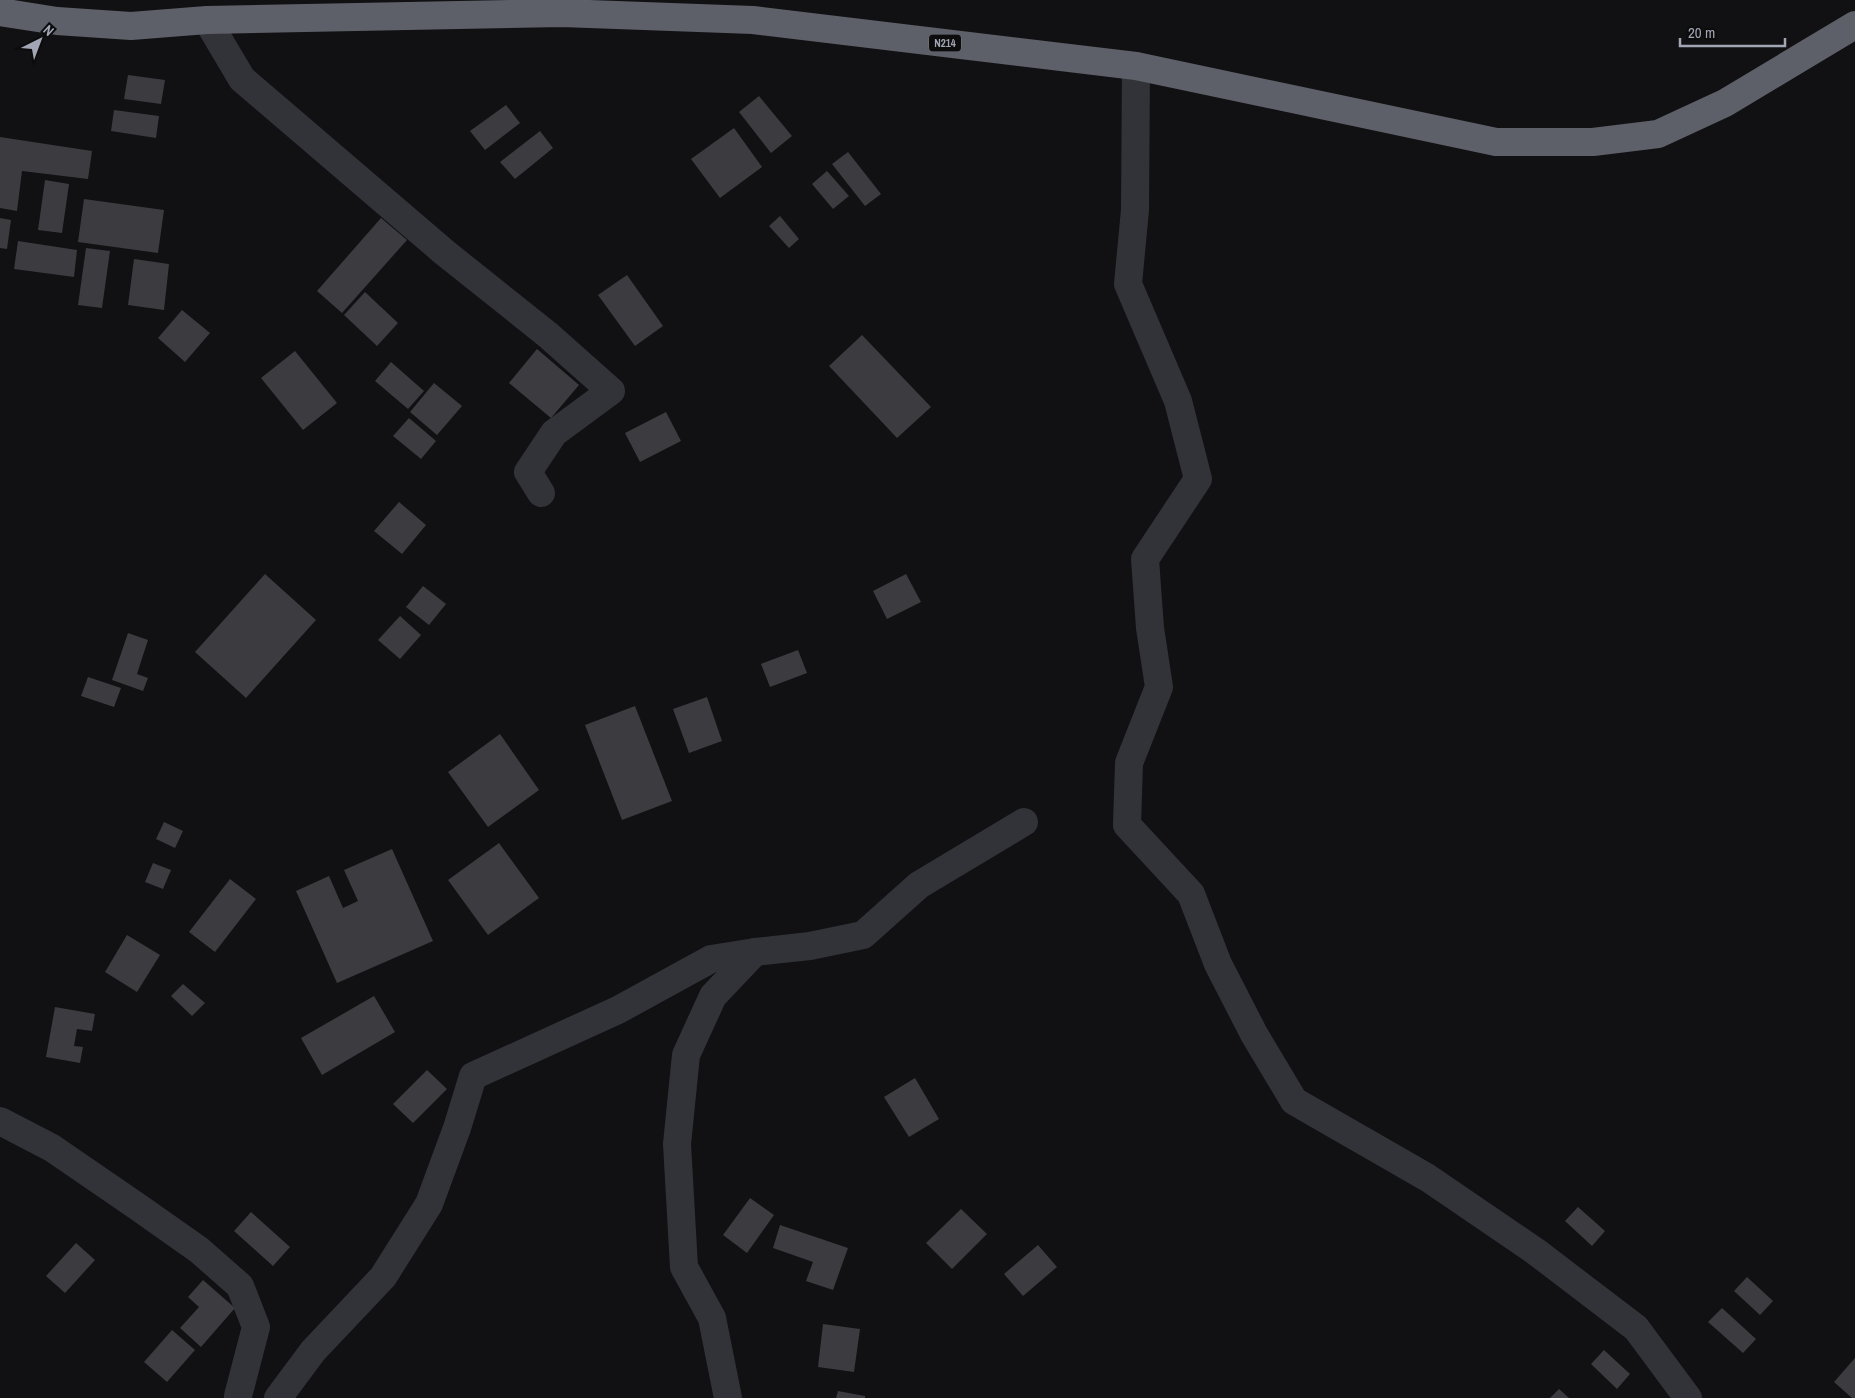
<svg xmlns="http://www.w3.org/2000/svg" width="1855" height="1398" font-family="'Archivo Narrow',sans-serif">
<rect width="100%" height="100%" fill="#111113"/>
<g fill="#3b3b40">
<polygon points="128,75 165,80 161,104 124,99"/>
<polygon points="759,96 792,136 771,153 739,112"/>
<polygon points="506,105 520,123 485,150 470,131"/>
<polygon points="114,110 159,116 156,138 111,131"/>
<polygon points="734,128 762,167 720,198 691,159"/>
<polygon points="540,131 553,148 515,179 500,162"/>
<polygon points="0,137 92,151 88,179 22,171 17,211 0,208"/>
<polygon points="848,152 881,194 865,206 832,164"/>
<polygon points="827,171 849,196 833,209 812,184"/>
<polygon points="45,180 69,184 62,233 38,230"/>
<polygon points="84,199 164,210 158,253 78,242"/>
<polygon points="780,216 799,239 789,248 769,226"/>
<polygon points="0,218 11,220 7,249 0,248"/>
<polygon points="381,218 407,240 342,313 317,291"/>
<polygon points="18,241 77,250 74,277 14,269"/>
<polygon points="86,248 110,251 102,308 78,305"/>
<polygon points="134,259 169,264 164,310 128,305"/>
<polygon points="627,275 663,326 635,346 598,295"/>
<polygon points="365,292 398,323 377,346 344,315"/>
<polygon points="182,310 210,333 185,362 158,338"/>
<polygon points="862,335 931,407 897,438 829,366"/>
<polygon points="537,349 579,385 551,418 509,383"/>
<polygon points="295,351 337,403 303,430 261,378"/>
<polygon points="391,362 424,391 408,409 375,381"/>
<polygon points="434,383 462,406 437,435 410,412"/>
<polygon points="666,412 681,441 640,462 625,433"/>
<polygon points="409,418 436,441 421,459 393,436"/>
<polygon points="399,502 426,525 402,554 374,531"/>
<polygon points="265,574 316,620 246,698 195,652"/>
<polygon points="906,574 921,602 887,619 873,591"/>
<polygon points="423,586 446,604 429,625 406,607"/>
<polygon points="400,616 421,635 400,659 378,640"/>
<polygon points="128,633 148,640 137,674 148,678 143,691 112,680"/>
<polygon points="798,650 807,673 770,687 761,664"/>
<polygon points="88,677 121,688 114,707 81,696"/>
<polygon points="707,697 722,741 689,753 673,709"/>
<polygon points="635,706 672,801 622,820 585,725"/>
<polygon points="500,734 539,790 488,827 448,772"/>
<polygon points="164,822 183,831 175,848 156,839"/>
<polygon points="499,843 539,898 488,935 448,880"/>
<polygon points="392,849 433,941 337,983 296,891 329,876 343,908 358,901 344,870"/>
<polygon points="153,863 171,870 163,889 145,882"/>
<polygon points="230,879 256,899 215,952 189,932"/>
<polygon points="127,935 160,955 137,992 105,972"/>
<polygon points="183,984 205,1003 192,1016 171,996"/>
<polygon points="374,996 395,1032 322,1075 301,1038"/>
<polygon points="55,1007 95,1014 92,1031 77,1029 74,1046 83,1047 80,1063 46,1057"/>
<polygon points="427,1070 447,1089 413,1123 393,1104"/>
<polygon points="915,1078 939,1119 909,1137 884,1097"/>
<polygon points="750,1198 774,1215 747,1253 723,1235"/>
<polygon points="1578,1207 1605,1231 1592,1246 1565,1221"/>
<polygon points="961,1209 987,1234 952,1269 926,1243"/>
<polygon points="251,1212 290,1247 273,1266 234,1231"/>
<polygon points="780,1225 848,1248 833,1290 806,1281 813,1262 773,1248"/>
<polygon points="76,1243 95,1260 65,1293 46,1276"/>
<polygon points="1038,1245 1057,1267 1023,1296 1004,1274"/>
<polygon points="1747,1277 1773,1301 1760,1315 1734,1291"/>
<polygon points="203,1280 235,1308 201,1347 180,1328 199,1307 188,1297"/>
<polygon points="1722,1308 1756,1339 1743,1353 1708,1322"/>
<polygon points="823,1324 860,1329 854,1372 818,1367"/>
<polygon points="172,1330 195,1350 167,1382 144,1362"/>
<polygon points="1604,1350 1630,1374 1617,1389 1591,1364"/>
<polygon points="1855,1358 1855,1398 1852,1398 1834,1382"/>
<polygon points="1559,1389 1569,1398 1550,1398"/>
<polygon points="838,1391 865,1396 865,1398 836,1398"/>
</g>
<g fill="none" stroke-linecap="round" stroke-linejoin="round">
<g stroke="#323338" stroke-width="28">
<polyline points="207,20 242,79 444,252 548,335 611,391 554,433 528,472 541,493"/>
<polyline points="1136,66 1135,210 1128,284 1178,401 1198,479 1145,559 1150,628 1159,687 1129,763 1127,825 1191,894 1218,964 1254,1034 1294,1101 1428,1178 1535,1251 1636,1328 1688,1398"/>
<polyline points="0,1121 52,1148 138,1207 199,1250 240,1286 256,1327 238,1396"/>
<polyline points="278,1398 313,1351 383,1277 429,1204 457,1128 473,1076 618,1010 711,959 755,952 810,946 863,935 919,885 1024,822"/>
<polyline points="728,1398 712,1318 684,1267 677,1144 686,1055 713,996 755,952"/>
</g>
<polyline stroke="#5e6069" stroke-width="28" points="0,12 57,21 131,26 207,20 562,13 753,20 1136,66 1496,142 1593,142 1658,134 1725,103 1855,25"/>
</g>
<g text-anchor="middle" stroke-width="4" stroke-linejoin="round" paint-order="stroke">
<rect fill="#0c0c0d" stroke="#757882" stroke-width="1" x="929" y="34.5" width="32" height="17" rx="4"/>
<g font-size="11" font-weight="bold" fill="#a2a6b4">
<text x="945" y="47">N214</text>
</g>
</g>
<g transform="translate(40 40) rotate(42)" stroke="#0c0c0d" stroke-width="4" paint-order="stroke">
<path d="M0-4L9 19L0 12L-9 19Z" fill="#a2a6b4"/>
<text y="-8" font-size="14" font-weight="bold" text-anchor="middle" fill="#a2a6b4">N</text>
</g>
<path d="M1680 38v8h105v-8" fill="none" stroke="#a2a6b4" stroke-width="2.5"/>
<text x="1688" y="38" font-size="15" fill="#a2a6b4" stroke="#0c0c0d" stroke-width="4" paint-order="stroke">20 m</text>
</svg>
